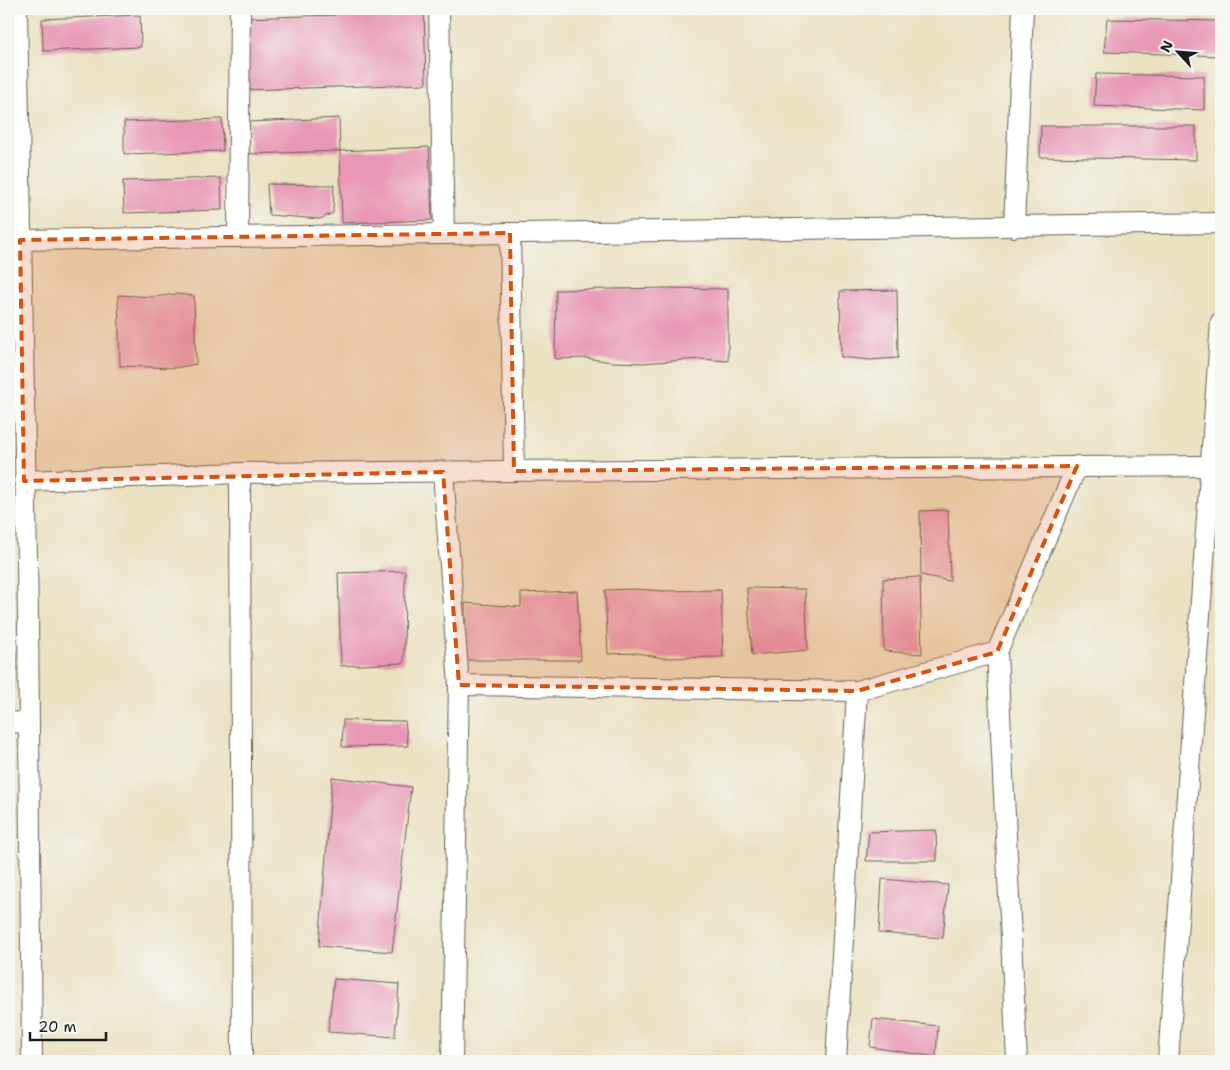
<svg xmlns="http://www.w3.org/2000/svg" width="1230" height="1070" font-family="'Shantell Sans',sans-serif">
<rect width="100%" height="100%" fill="#f6f6f2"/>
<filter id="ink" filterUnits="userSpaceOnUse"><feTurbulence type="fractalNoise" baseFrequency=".02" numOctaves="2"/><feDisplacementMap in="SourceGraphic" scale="10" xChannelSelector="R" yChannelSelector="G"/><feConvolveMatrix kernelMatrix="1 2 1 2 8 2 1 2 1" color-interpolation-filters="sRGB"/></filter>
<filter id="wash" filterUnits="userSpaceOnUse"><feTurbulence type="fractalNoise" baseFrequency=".0096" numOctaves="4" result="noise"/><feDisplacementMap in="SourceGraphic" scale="20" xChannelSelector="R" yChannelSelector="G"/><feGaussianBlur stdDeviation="1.12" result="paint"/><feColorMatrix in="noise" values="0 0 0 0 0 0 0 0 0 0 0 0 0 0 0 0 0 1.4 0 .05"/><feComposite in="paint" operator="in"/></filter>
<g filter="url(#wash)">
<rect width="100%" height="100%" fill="#ebe2c2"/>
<g id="blocks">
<g fill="#e898b6">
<polygon points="335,9 424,9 426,84 246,90 243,18 335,15"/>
<polygon points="140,15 141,47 43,51 42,19"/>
<polygon points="1107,19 1221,21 1221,56 1104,52"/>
<polygon points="1096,74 1204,76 1204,110 1094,106"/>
<polygon points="339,118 340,151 429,147 432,220 342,223 340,151 249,154 248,122"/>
<polygon points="222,119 223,151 124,154 124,122"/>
<polygon points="1041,126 1196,126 1196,160 1040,157"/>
<polygon points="221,178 222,210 124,213 123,181"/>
<polygon points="267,184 334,185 333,213 320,219 269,215"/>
<polygon points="669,288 728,289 728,361 700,359 642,363 612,362 586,358 555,359 556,290"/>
<polygon points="897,290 898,358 870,360 841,357 840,291"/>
<polygon points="177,294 194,296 196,364 175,368 120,366 118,295 154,297"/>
<polygon points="948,510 950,581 921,575 920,511"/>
<polygon points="405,571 404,663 341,666 338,573"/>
<polygon points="920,577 922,654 884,651 883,579"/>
<polygon points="747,588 805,589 808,650 752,655"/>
<polygon points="635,589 663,591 721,590 723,657 663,658 637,653 608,654 605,590"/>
<polygon points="577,591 581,660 466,660 465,603 521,607 521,593"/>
<polygon points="343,720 405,721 408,746 342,747"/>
<polygon points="332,777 411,787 392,952 319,946"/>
<polygon points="936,830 937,861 866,861 869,832"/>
<polygon points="882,879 948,885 943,938 879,933"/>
<polygon points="334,979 399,984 395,1037 328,1032"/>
<polygon points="873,1019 938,1026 936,1057 870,1047"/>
</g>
</g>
</g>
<g filter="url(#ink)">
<use href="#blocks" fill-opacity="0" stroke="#646156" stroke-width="1"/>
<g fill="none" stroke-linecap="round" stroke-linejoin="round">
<defs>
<g id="street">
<polyline points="17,9 28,618 32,1061"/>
<polyline points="439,9 444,234"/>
<polyline points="1014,227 1023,9"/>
<polyline points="510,233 514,471"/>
<polyline points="238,237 240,9"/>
<polyline points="20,240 1221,223"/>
<polyline points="443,472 459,685 452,1061"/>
<polyline points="240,473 242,1061"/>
<polyline points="24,481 240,473 1211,466"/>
<polyline points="459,685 857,691 997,652"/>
<polyline points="9,722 29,723"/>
<polyline points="836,1061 857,691"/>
<polyline points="1017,1061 997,652 1077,466"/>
<polyline points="1168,1061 1221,322"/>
</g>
</defs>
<use href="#street" stroke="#646156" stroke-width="22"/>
<use href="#street" stroke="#fff" stroke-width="20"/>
</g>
</g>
<path fill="#d4530e" fill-opacity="0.2" stroke="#d4530e" stroke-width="4" stroke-dasharray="10 6" stroke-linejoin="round" d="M510 233 514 471 1077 466 997 652 857 691 459 685 443 472 24 481 20 240Z"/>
<rect width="1230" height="1070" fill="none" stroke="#f6f6f2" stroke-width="30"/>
<g transform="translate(1178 52) rotate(296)" stroke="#f6f6f2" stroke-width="4" paint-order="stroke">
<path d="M0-4L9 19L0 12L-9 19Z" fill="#1c1c1c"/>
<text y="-8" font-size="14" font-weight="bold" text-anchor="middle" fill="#1c1c1c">N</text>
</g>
<path d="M30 1032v8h76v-8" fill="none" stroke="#1c1c1c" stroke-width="2.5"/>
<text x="38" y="1032" font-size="15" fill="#1c1c1c" stroke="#f6f6f2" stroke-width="4" paint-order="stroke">20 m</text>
</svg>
